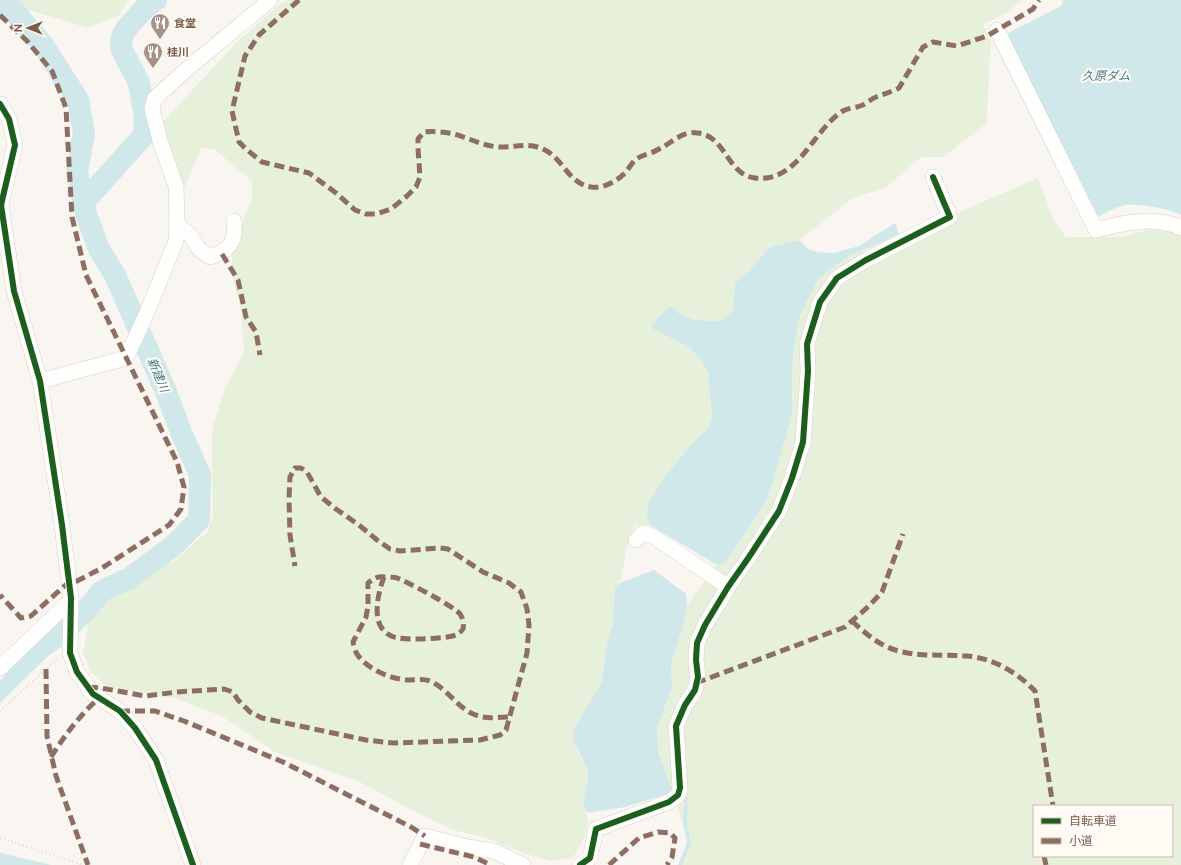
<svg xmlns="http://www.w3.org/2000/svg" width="1181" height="865" font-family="Raleway,'Noto Sans JP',sans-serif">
<rect width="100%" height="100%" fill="#f9f5f0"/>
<g fill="#e7f0db" fill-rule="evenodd">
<polygon points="10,0 128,0 118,16 87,28 66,21 28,10"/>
<path d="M288 0H1022L1009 11 983 25 991 40 989 68 987 123 943 157H921L885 188 853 198 799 240 770 247 747 273 735 283 733 311 723 320 714 321 696 320 682 316 670 306C666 312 652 324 651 328L689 347 702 361 708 371 712 416 708 428 691 445 662 480 647 516 650 525H635L627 547 620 583 615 588 613 624 607 643 602 682 574 729 576 748 588 772V781L583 804C594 827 584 838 573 858L550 861 523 853 484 837 453 830 410 809 360 782 275 752 222 716 174 698 141 692 108 688 91 672 83 652 88 624 102 605 176 559 207 532 213 515 212 475V430L225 388 244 352 241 312 232 273V249L252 198V181L214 149 201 148 184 189 161 124 234 45 276 7Z"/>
<path d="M1038 178 1053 219 1066 237H1122L1149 229 1171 230 1181 234V865H682L687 838 673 791 658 752 657 727 672 688 671 663 682 629 687 605 717 565 724 564 765 503 772 485 792 414V368L795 341 800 315 819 277 850 255 899 234 957 213ZM1034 806H1172V856H1034Z"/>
</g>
<g fill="#d0e8ea">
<path d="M1063 0H1181V215C1170 209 1138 203 1125 205 1115 207 1102 215 1093 219L1002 36 1061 6Z"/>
<path d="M895 223 899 234 850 255 819 278 800 315 795 341 792 368V414L772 485 765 503 724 564 717 565 650 525 647 516 648 505 662 480 691 445 708 428 712 416 708 372 702 361 689 347 651 328C652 323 665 312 670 306L682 316 696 320 714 321 723 320 733 311 735 283 747 273 770 247 799 240 808 249 817 252 834 253 859 246Z"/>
<polygon points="654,570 686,594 687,605 682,629 671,663 672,688 657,727 658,752 673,791 670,793 625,807 587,813 583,804 588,781 588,772 573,739 574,729 602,682 607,643 613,624 615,588 620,583"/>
<path d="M81 606 80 631 58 649 49 655 0 703V681C24 653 50 627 81 606Z"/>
<polygon points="0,853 6,854 51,865 0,865"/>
</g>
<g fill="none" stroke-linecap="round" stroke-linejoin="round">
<polyline stroke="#d0e8ea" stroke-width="3.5" points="680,865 689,843 685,824 686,798 682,796"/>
<g stroke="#d0e8ea" stroke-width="22">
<polyline points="0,3 13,10 43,45 78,100 84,133 77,172 86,214 99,249 115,275 166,392 181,432 200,475 199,520 173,546 130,578 102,591 87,609 59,636"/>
<polyline points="83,203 144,135 145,117 139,83 121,48 122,37 126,29 143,10 156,0"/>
</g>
<defs>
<g id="minor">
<path d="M997 30 1096 230C1123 223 1155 215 1181 228"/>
<polyline points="0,104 9,119 15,145 1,205 14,291 40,381 62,525 71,598 70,653 77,672 93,694 120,711 135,728 156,760 193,865"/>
<path d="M177 224 190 235 199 249 210 257C230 251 236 241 234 221"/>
<polyline points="40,381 126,358 145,317 176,241 177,224 176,186 161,144 152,109 155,98 187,69 270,0"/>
<polyline points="636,540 643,533 653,536 728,587"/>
<polyline points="0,668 71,600"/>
<polyline points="410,865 425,836 468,847 494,851 523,865"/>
<polyline points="580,865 590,858 596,829 669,802 678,795 680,788 676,726 685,705 695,690 698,677 696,660 697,643 705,625 728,587 749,557 779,511 792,478 803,442 808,371 807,344 820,302 837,278 866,260 950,217 933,177"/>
</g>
</defs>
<use href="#minor" stroke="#d7d1cb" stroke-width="16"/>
<g stroke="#dcd5d0" stroke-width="2" stroke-dasharray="1 3" stroke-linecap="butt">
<polyline points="0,711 58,658"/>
<polyline points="0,838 83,865"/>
</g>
<use href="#minor" stroke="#fefefd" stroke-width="15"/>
<g stroke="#8d6e63" stroke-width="5" stroke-dasharray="10 5" stroke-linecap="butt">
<path d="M299 0 259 35 245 56 232 111 239 142 246 149 262 162 309 173 336 193 355 210 366 214H376L391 209 407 196 416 187 420 177 418 148V139L424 132C434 131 444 132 454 134 469 138 485 147 501 147 517 147 529 142 545 150 563 159 569 184 591 187 604 189 617 181 626 172 629 168 632 163 635 160 641 155 650 154 657 150 669 145 676 136 689 133 692 132 695 133 698 133 726 136 727 175 755 178 799 183 813 129 843 111 848 108 855 108 860 106 866 104 871 99 876 97 884 94 891 92 899 88L923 47 933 42 957 46 987 36 1033 9 1039 0"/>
<polyline points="0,15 27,41 52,71 66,108 72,217 86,275 177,462 184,487 181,509 169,525 102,568 77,581 69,582 31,616 21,618 0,595"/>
<polyline points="222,254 238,280 246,317 256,332 260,355"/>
<path d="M384 577C379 590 373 614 381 627 385 633 391 637 398 638 409 640 446 639 456 635 458 634 462 631 463 629 464 624 463 618 460 614 454 606 407 582 397 578 393 577 388 577 384 577 377 576 373 579 368 583V606L366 617 353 642C354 646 355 651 357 654 367 669 390 679 408 680 416 680 425 678 432 682 450 691 459 711 479 716 488 719 500 717 510 717"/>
<path d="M852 621C867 635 882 648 903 652 924 657 946 654 967 656 993 658 1018 673 1035 691L1053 806"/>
<polyline points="46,669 47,736 56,776 88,865"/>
<polyline points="696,683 845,627 869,606 882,592 903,534"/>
<polyline points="88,687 101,688 145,696 177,692 224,689 233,692 238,700 250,712 262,718 366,740 393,743 480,740 500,735 506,730 527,653 529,625 527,609 521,592 509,583 483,572 448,549 440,548 400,551 390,549 377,540 359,525 336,509 321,497 307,472 301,468 295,468 290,477 289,499 290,535 295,566"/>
<polyline points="120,711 155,711 184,721 283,762 411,827 425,836"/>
<path d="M51 757C65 735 80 715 99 698"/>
<polyline points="420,844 474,857 491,865"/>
<polyline points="1044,856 1046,865"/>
<polyline points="609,865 639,838 658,832 670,833 675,838 672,857 667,865"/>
</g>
<defs>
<g id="cycleway">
<polyline points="0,104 9,119 15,145 1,205 14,291 40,381 62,525 71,598 70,653 77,672 93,694 120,711 135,728 156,760 193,865"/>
<polyline points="580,865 590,858 596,829 669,802 678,795 680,788 676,726 685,705 695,690 698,677 696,660 697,643 705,625 728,587 749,557 779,511 792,478 803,442 808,371 807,344 820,302 837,278 866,260 950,217 933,177"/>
</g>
</defs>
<use href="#cycleway" stroke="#fffaf3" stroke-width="8"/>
<use href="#cycleway" stroke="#1b5e20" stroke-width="6"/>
</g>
<defs>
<symbol id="restaurant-pin" viewBox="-11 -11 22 30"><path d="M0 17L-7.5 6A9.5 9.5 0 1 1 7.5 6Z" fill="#a69286" stroke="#fffaf3"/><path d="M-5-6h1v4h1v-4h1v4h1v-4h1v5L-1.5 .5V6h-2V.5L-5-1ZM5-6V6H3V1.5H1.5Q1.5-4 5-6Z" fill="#fff"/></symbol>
</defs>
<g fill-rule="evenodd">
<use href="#restaurant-pin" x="149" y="12" width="22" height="30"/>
<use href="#restaurant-pin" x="142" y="41" width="22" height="30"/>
</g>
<g text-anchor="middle" stroke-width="4" stroke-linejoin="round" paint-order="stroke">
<g font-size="11" font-weight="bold" fill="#7a5c4d" stroke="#fffaf3" text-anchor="start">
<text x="174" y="27">食堂</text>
<text x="167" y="56">桂川</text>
</g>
<g font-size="12" font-style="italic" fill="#437c86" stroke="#fffaf3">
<text x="1106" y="80">久原ダム</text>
<text transform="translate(158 375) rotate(67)" y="4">新建川</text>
</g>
</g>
<rect x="1033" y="805" width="140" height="52" fill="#fffaf3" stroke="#cabbb1"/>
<rect x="1041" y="818" width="20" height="6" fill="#1b5e20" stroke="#cabbb1"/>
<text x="1069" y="825" font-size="12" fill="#7a5c4d">自転車道</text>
<rect x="1041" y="838" width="20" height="6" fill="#8d6e63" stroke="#cabbb1"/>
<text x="1069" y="845" font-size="12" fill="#7a5c4d">小道</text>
<g transform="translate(28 28) rotate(270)" stroke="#fffaf3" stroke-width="3" paint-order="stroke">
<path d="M0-3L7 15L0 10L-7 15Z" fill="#7a5c4d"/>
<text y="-6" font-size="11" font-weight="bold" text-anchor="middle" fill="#7a5c4d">N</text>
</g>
</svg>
